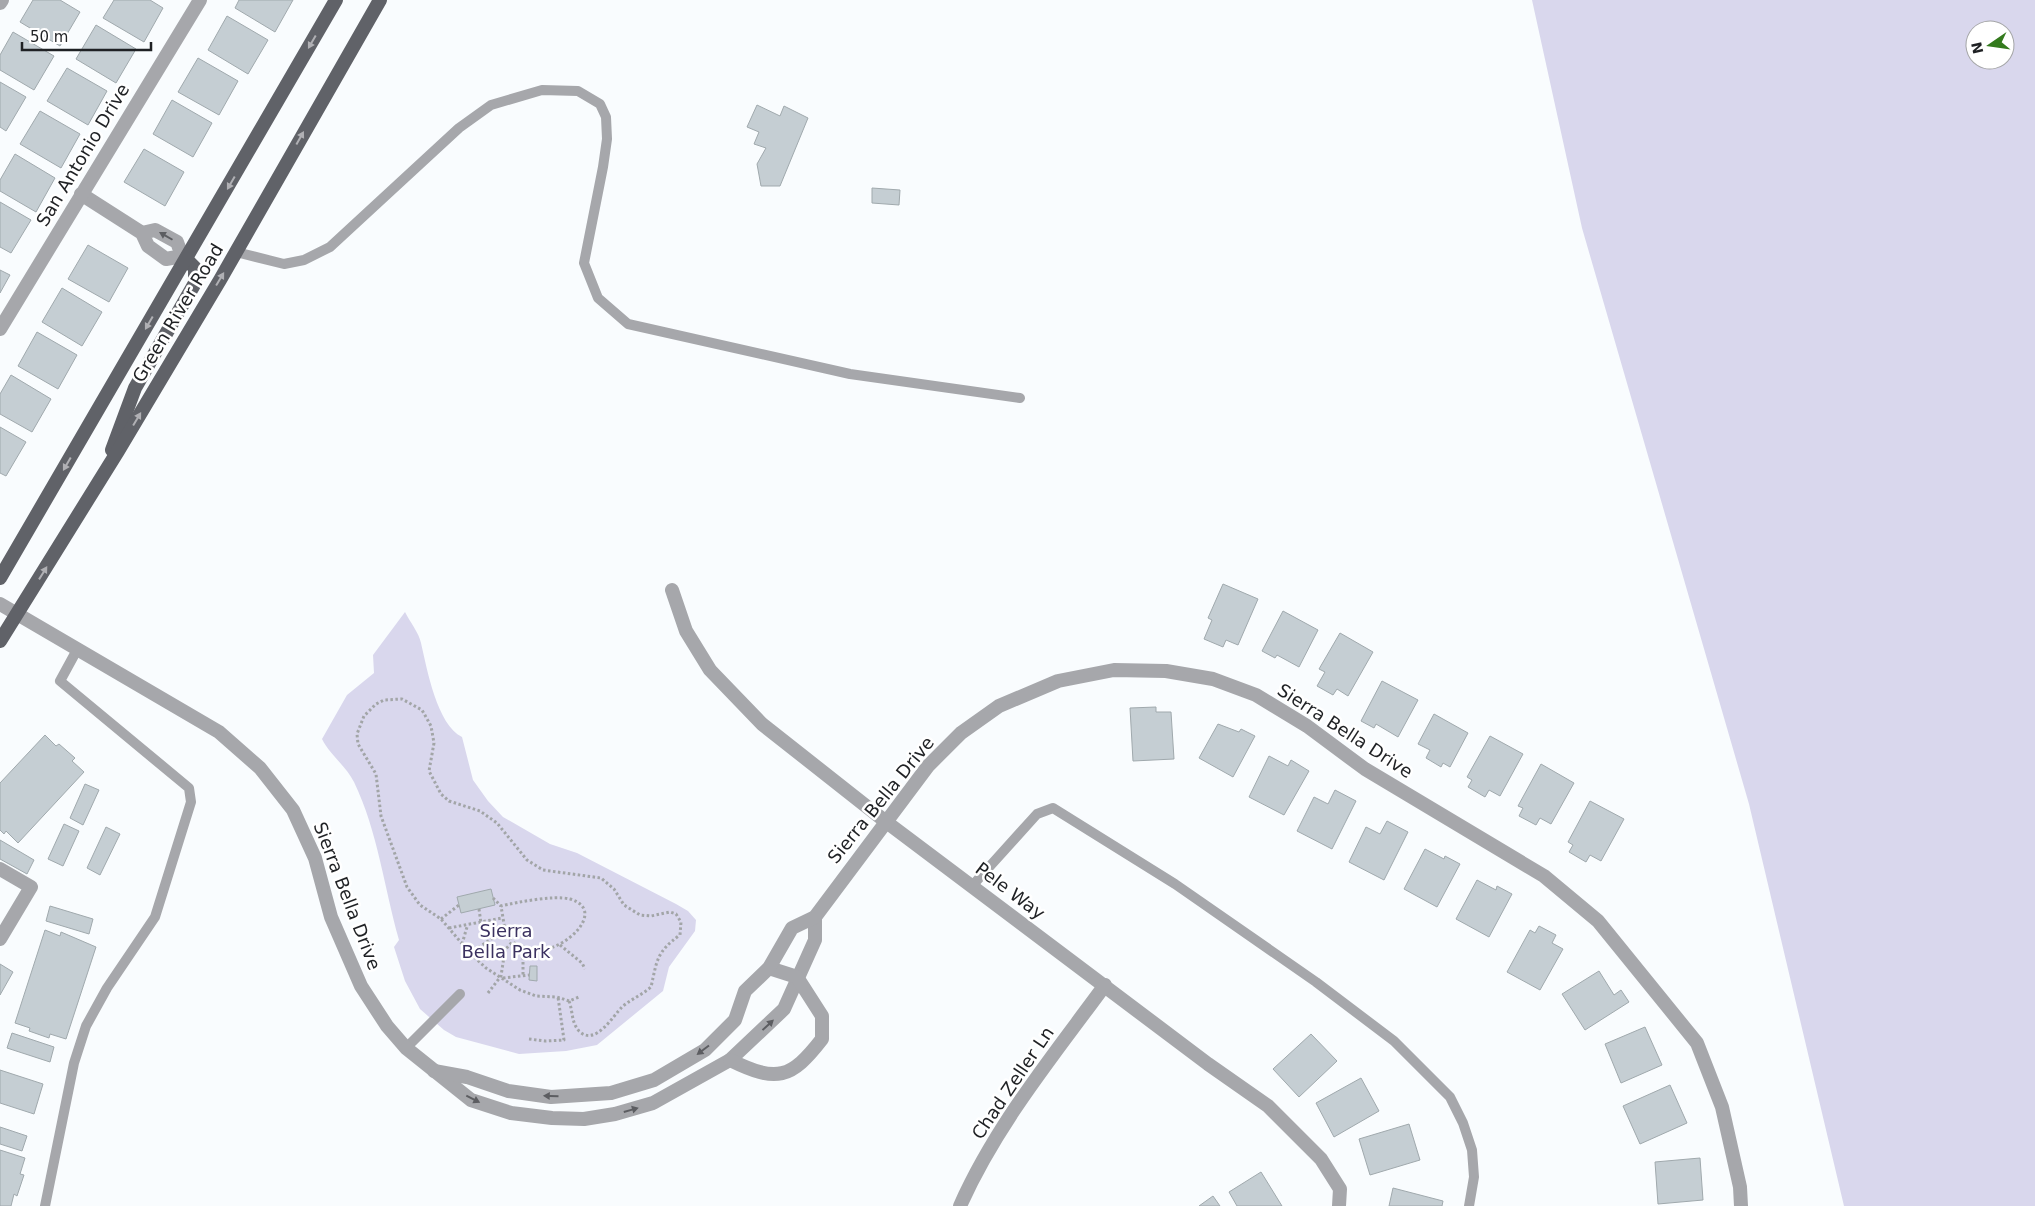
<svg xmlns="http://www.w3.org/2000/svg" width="2035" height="1206" font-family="'DejaVu Sans',sans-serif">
<rect width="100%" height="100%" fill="#f9fcfe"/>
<g fill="#d9d7ed" fill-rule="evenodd">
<path d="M1532 0H2035V1206H1844L1749 804 1582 228ZM1975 30H2005V60H1975Z"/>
<path d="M405 612C410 622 419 633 421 643 427 669 437 725 462 737L473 780 488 801 503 817 550 844 577 853 676 904 688 911 696 920 695 931 669 967 663 991 597 1045 566 1051 519 1054 456 1037 444 1030 420 1009 405 981 394 947 399 940C384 887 378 832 354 782 346 766 330 755 322 739L347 695 374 673 373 655Z"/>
</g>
<g fill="#c5ced3" stroke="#a0a9ad">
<polygon points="33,0 60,0 80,12 60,46 20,22"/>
<polygon points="114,0 150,0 163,8 144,42 103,18"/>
<polygon points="239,0 293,0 275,32 235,8"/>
<polygon points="227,16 268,40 248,74 208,50"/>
<polygon points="96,25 136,49 116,83 76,59"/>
<polygon points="13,32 54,56 34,90 0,70 0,55"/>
<polygon points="198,58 238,81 219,115 178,92"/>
<polygon points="67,68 107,91 88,125 47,101"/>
<polygon points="0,82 26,97 6,131 0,127"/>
<polygon points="172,100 212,123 193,157 153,134"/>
<polygon points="757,105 780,116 784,106 808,118 780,186 761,186 757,164 766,148 754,144 759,132 747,127"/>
<polygon points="40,111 80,134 61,168 20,144"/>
<polygon points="144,149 184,172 165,206 124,182"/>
<polygon points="15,154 55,178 36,212 0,191 0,180"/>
<polygon points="872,188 900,190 899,205 872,203"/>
<polygon points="0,202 31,220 11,253 0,247"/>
<polygon points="88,245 128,268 109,302 68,279"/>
<polygon points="0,270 10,275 0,293"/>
<polygon points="62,288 102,312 82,346 42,322"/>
<polygon points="37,332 77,355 58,389 18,366"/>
<polygon points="11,375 51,399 32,432 0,414 0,394"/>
<polygon points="0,427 26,442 6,476 0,473"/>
<polygon points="1223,584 1258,599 1238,645 1226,640 1223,647 1204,639 1212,620 1208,618"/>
<polygon points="1283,611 1318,630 1299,667 1277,655 1275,658 1262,651"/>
<polygon points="1340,633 1373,652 1348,696 1337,689 1333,695 1317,686 1325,672 1319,669"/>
<polygon points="1382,681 1418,700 1398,737 1376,724 1374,728 1361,721"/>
<polygon points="1156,707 1156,712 1171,712 1174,759 1133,761 1130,708"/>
<polygon points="1434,714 1468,733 1450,767 1443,763 1441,767 1426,758 1430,750 1418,744"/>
<polygon points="1218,724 1239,732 1241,729 1255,736 1233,777 1199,758"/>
<polygon points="45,735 56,746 59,744 75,758 72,761 84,772 18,843 6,831 4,834 0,830 0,783"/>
<polygon points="1490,736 1523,754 1500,796 1489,790 1485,797 1468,787 1472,780 1467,777"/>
<polygon points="1269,756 1288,766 1291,760 1309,771 1284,815 1249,797"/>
<polygon points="1541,764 1574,783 1551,824 1540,818 1536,825 1519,816 1523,808 1518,806"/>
<polygon points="85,784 99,790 83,825 70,818"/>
<polygon points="1335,790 1356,801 1332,849 1297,831 1314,797 1328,804"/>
<polygon points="1590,801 1624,819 1601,861 1590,855 1586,862 1569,852 1573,845 1568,842"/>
<polygon points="1387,821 1408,832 1384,880 1349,862 1366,827 1380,834"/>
<polygon points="64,824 79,831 63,866 48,859"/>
<polygon points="106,827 120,834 100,875 87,868"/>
<polygon points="0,840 34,860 27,874 0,859"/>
<polygon points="1425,849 1444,859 1445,856 1460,864 1437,907 1404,889"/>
<polygon points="1477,880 1496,890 1497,886 1512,894 1489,937 1456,919"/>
<polygon points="491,889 495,905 461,913 457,897"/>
<polygon points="50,906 93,919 89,934 46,921"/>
<polygon points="1539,926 1556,935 1552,943 1563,949 1540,990 1507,972 1530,930 1535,933"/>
<polygon points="45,930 60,936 61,932 96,947 66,1039 50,1034 49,1038 29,1031 30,1028 15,1023"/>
<polygon points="0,964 13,972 0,995"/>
<polygon points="530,966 537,966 537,981 529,980"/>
<polygon points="1599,971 1614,995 1621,990 1629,1002 1585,1030 1562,994"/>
<polygon points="1645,1027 1662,1065 1621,1083 1605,1044"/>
<polygon points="12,1033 54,1047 50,1062 7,1048"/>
<polygon points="1311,1034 1337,1061 1299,1097 1273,1069"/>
<polygon points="0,1070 43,1084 34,1114 0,1103"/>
<polygon points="1361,1078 1379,1111 1334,1137 1316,1103"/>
<polygon points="1670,1085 1687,1123 1640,1144 1623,1106"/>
<polygon points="1409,1124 1420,1160 1370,1175 1359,1139"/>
<polygon points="0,1127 27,1136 22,1151 0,1144"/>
<polygon points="0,1150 25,1158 20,1174 24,1175 17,1196 14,1194 11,1206 0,1206"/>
<polygon points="1700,1158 1703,1200 1658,1204 1655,1162"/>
<polygon points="1261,1172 1282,1206 1237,1206 1229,1192"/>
<polygon points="1393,1188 1443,1201 1442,1206 1389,1206"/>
<polygon points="1213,1196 1220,1206 1199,1206"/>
</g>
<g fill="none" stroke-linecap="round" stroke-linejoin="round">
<g stroke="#a2a5a7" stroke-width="3" stroke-dasharray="2.5 2.5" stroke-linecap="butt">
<polyline points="493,898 501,906"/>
<polyline points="479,909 481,923"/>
<polyline points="441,919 459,905"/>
<polyline points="449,928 502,918"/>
<polyline points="462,944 467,927"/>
<polyline points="560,945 582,963 585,969"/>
<polyline points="523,947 523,975"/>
<polyline points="470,953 505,930"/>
<polyline points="503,978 529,975"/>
<path d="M488 993 501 976 505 950 512 942C519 945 527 949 534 950 565 953 608 910 570 899 554 895 518 902 501 906L505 930 512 942"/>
<path d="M569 1001C573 1011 571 1022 579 1031 595 1047 613 1016 622 1007 631 999 642 995 651 987 657 961 656 952 680 935L681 922 676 914 670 912 651 916 640 915 624 905 614 889 601 878 543 870 527 860 497 823 480 811 449 801 441 794 429 771 434 743 431 726 422 710 402 699 384 700 376 704 364 716 357 734 358 744 376 774 381 816 407 887 420 905 441 919 470 953 486 968 520 990 536 996 557 997 569 1001 579 997"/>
<polyline points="529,1039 545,1041 564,1040 558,997"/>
</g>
<g stroke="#a6a7ab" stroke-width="10">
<polyline points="236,252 284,264 304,260 330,247 459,128 491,105 542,90 578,91 600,104 606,117 607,139 603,167 584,263 598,298 628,324 850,374 1020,398"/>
<polyline points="972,886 1037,814 1053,808 1175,884 1316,982 1394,1041 1450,1097 1463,1123 1472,1150 1474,1177 1469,1206"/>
<polyline points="406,1048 460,994"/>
<polyline points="45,1206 74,1063 86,1026 107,988 155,917 191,802 189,788 60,681 78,648"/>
</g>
<g stroke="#a6a7ab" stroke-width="14">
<polyline points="0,3 2,0"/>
<polyline points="81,194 142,233 148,246 166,259 182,256 177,242 155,230 142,233"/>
<polyline points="0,329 200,0"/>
<polyline points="672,590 686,631 710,670 762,724 885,821 1208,1064 1268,1106 1321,1159 1340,1189 1339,1206"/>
<polyline points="0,604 219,732 260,768 293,810 315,858 331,917 361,986 387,1026 406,1048 471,1100 511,1113 552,1118 584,1119 615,1114 653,1103 730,1060 784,1009 815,940 815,917"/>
<polyline points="0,869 31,887 0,939"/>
<path d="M730 1060C777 1083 791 1079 822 1039V1016L797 977 769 968"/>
<polyline points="434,1071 467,1077 508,1091 551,1097 611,1093 654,1080 705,1050 735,1020 745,991 769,968 792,928 815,917 928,766 961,733 999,706 1058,681 1114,670 1166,671 1213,679 1256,695 1307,726 1365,769 1544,876 1598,921 1697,1043 1722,1107 1740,1187 1741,1206"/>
<path d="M960 1206C996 1125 1053 1056 1105 985"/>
</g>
<g stroke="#606268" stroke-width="14">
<polyline points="112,450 135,388 195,283 195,268 186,259"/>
<polyline points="0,578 336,0"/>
<polyline points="0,641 118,451 220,280 380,0"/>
</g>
</g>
<defs><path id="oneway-solid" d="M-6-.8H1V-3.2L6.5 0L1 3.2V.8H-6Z" transform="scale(1.25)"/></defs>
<g fill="#b0b0b4">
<use href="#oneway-solid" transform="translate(312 42) rotate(120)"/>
<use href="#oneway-solid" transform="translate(300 138) rotate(-61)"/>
<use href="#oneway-solid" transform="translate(231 183) rotate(120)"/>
<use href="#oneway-solid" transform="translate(220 279) rotate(-59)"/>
<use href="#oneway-solid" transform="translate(149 323) rotate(120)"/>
<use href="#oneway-solid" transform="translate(137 419) rotate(-59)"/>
<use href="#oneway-solid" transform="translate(67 464) rotate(120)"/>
<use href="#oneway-solid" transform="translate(43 573) rotate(-58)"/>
</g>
<g fill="#5c5d61">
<use href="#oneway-solid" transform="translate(166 236) rotate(-150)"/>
<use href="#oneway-solid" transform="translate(768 1025) rotate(-43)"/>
<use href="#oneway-solid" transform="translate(703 1050) rotate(143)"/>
<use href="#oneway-solid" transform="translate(551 1096) rotate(-178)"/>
<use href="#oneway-solid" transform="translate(473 1099) rotate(27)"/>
<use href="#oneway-solid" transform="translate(631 1110) rotate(-16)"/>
</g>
<g text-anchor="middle" stroke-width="5" stroke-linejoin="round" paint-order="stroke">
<g font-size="18" fill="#1f2124" stroke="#fff">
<text transform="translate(83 155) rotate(-59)" y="6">San Antonio Drive</text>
<text transform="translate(178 313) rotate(-59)" y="6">Green River Road</text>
<text transform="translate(1345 731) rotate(33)" y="6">Sierra Bella Drive</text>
<text transform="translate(881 800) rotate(-51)" y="6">Sierra Bella Drive</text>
<text transform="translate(1010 891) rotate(37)" y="6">Pele Way</text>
<text transform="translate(347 896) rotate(69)" y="6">Sierra Bella Drive</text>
<text transform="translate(1013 1083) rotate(-56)" y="6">Chad Zeller Ln</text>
</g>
<g font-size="18" fill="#3b3160" stroke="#fff">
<text x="506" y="937">Sierra<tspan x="506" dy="21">Bella Park</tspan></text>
</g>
</g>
<g transform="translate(1990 45) rotate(257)"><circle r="24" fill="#ffffff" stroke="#a5a6a7"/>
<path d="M0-4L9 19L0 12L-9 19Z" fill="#337a1d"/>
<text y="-8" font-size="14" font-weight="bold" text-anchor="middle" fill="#1f2124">N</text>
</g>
<path d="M22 42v8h129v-8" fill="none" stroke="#1f2124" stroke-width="2.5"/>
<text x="30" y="42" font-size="15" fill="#1f2124" stroke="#ffffff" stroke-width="4" paint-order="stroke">50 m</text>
</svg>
